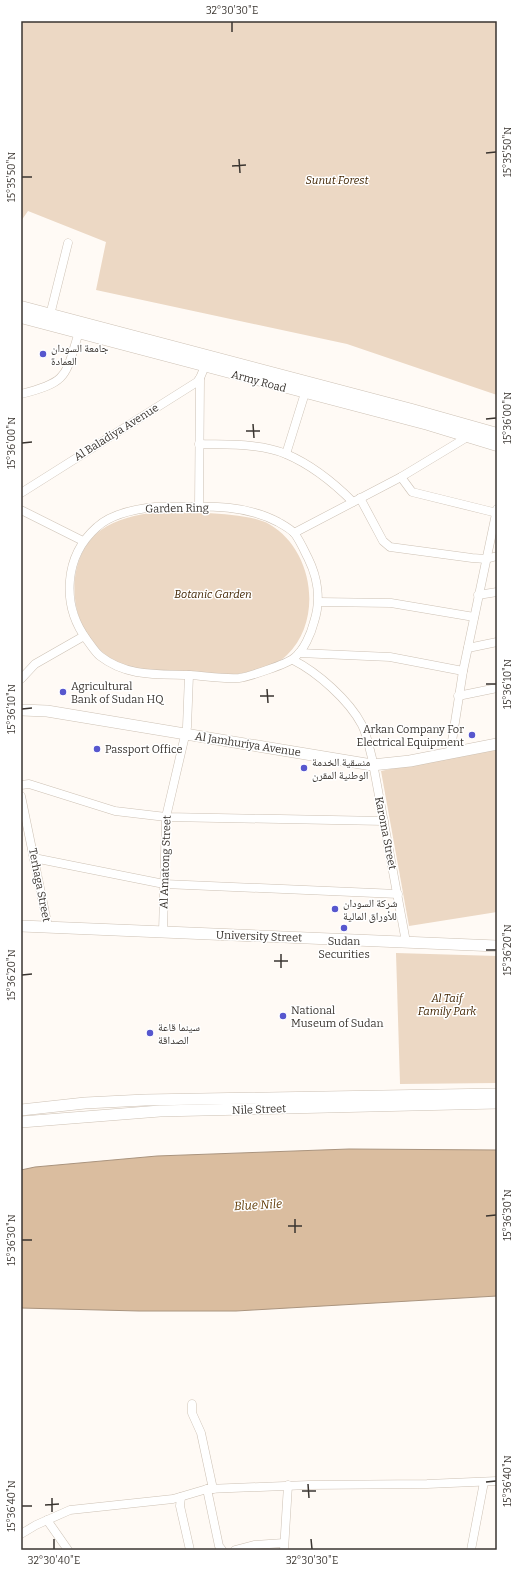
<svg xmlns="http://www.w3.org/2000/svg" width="518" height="1571" font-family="Bitter,'Noto Naskh Arabic',serif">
<rect width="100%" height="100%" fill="#fffaf5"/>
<g fill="#ecd8c4">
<polygon points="21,21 497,21 497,395 347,344 96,290 106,242 28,211 21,221"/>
<path d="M155 512C185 513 245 511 269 524 313 549 324 619 287 655 276 667 246 673 231 675 203 674 138 674 116 662 106 656 93 645 87 635 68 604 69 554 101 530 116 519 137 515 155 512Z"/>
<polygon points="497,747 497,912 409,926 381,771"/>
<polygon points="396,953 497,956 497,1083 400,1084"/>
</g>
<polygon fill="#dabd9f" stroke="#aa947e" points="349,1149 497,1150 497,1296 236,1311 139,1311 21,1308 21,1170 35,1167 157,1156"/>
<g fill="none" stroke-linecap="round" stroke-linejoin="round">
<defs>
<g id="minor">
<polyline points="50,315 68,243"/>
<path d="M21 394C69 382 65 376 79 332"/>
<path d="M199 444C227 445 260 443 286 454 312 465 333 482 353 502"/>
<polyline points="286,454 305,393"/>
<polyline points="401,477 412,492 497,513"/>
<polyline points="21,493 197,382 200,378 205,366"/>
<polyline points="360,498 383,541 390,547 472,558 486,559 497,556"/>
<path d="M155 507C196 507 241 502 278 522 283 525 291 529 295 534 300 541 304 550 308 558 318 578 321 601 314 622 311 634 304 650 294 658 287 664 248 677 239 678 223 679 206 676 190 675 157 674 127 677 100 656 95 652 91 645 87 640 61 605 64 556 97 527 111 514 136 509 155 507Z"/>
<polyline points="199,507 200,378"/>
<polyline points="21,510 83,541"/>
<polyline points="294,533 401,477 469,436"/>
<polyline points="478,595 497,592"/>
<polyline points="319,602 391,603 474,617"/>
<polyline points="468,648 497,642"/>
<polyline points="299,653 390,657 463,671"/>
<path d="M293 660C317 672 349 700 362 725 367 735 369 747 372 758L406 942"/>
<polyline points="21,679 35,664 84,636"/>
<polyline points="458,696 497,688"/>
<polyline points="450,754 463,671 497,509"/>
<polyline points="21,785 29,784 115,811 166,817 384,821"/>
<polyline points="21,796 48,927"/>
<polyline points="34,858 164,884 398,894"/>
<polyline points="163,932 166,817 187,727 189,675"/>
<polyline points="192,1404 192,1413 201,1433 213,1489"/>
<polyline points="207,1489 219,1546 222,1550"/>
<polyline points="181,1497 180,1506 190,1550"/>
<polyline points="47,1520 68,1550"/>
<polyline points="21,1534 36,1525 70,1510 173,1499 207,1489 309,1485 427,1484 497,1481"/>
<polyline points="235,1550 254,1545 284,1543"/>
<polyline points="284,1550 288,1485"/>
<polyline points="471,1550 484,1482"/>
</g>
<g id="major">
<polyline points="21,710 47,711 372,765 410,761 497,744"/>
<polyline points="21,926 497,946"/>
<polyline points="21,1110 85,1103 145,1100 497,1094"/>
<polyline points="21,1122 160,1111 497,1103"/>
</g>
<g id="highway">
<polyline points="21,307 412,410 497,434"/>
<polyline points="21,317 428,424 497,445"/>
</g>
</defs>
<use href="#minor" stroke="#cdc1b4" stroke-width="9"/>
<use href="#major" stroke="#cdc1b4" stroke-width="12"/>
<use href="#highway" stroke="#cdc1b4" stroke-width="13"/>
<use href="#minor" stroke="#fff" stroke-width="8"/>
<use href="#major" stroke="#fff" stroke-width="11"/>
<use href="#highway" stroke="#fff" stroke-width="12"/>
</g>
<path fill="none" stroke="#3a3530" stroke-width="1.5" d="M232 22V32M486 153 496 152M239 159 240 173M232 166 246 165M22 177H32M486 419 496 418M253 424 254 438M246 431H260M22 443 32 442M486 684H496M267 689 268 703M260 696H274M22 709 32 708M486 950H496M281 954V968M274 961H288M22 975 32 974M486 1216 496 1215M295 1219V1233M288 1226H302M22 1240H32M486 1482 496 1481M308 1484 309 1498M302 1491H316M52 1498V1512M45 1505 59 1504M22 1506H32M54 1539V1549M311 1539 312 1549"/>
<g fill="#5757ce" stroke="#fff" stroke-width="1.5">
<circle cx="43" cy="354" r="4"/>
<circle cx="63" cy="692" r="4"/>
<circle cx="472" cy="735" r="4"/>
<circle cx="97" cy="749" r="4"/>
<circle cx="304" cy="768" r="4"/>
<circle cx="335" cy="909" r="4"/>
<circle cx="344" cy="928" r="4"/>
<circle cx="283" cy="1016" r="4"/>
<circle cx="150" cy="1033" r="4"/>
</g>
<g text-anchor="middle" stroke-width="3" stroke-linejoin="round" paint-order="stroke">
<g font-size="11" font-style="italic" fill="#412400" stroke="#fff">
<text x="337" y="184">Sunut Forest</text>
<text x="213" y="598">Botanic Garden</text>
<text x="447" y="1002">Al Taif<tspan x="447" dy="13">Family Park</tspan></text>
</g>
<g font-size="11" fill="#3a3530" stroke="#fff" text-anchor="start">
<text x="51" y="352">جامعة السودان<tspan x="51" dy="13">العمادة</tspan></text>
<text x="71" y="690">Agricultural<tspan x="71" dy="13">Bank of Sudan HQ</tspan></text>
<text x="464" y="733" text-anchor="end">Arkan Company For<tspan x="464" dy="13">Electrical Equipment</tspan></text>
<text x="105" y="753">Passport Office</text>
<text x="312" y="766">منسقية الخدمة<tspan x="312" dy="13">الوطنية المقرن</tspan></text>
<text x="343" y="907">شركة السودان<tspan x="343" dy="13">للأوراق المالية</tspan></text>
<text x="344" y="945" text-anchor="middle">Sudan<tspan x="344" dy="13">Securities</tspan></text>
<text x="291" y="1014">National<tspan x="291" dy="13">Museum of Sudan</tspan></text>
<text x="158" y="1031">سينما قاعة<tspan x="158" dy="13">الصداقة</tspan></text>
</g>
<g font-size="11" fill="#3a3530" stroke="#fff">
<text transform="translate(259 381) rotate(15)" y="4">Army Road</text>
<text transform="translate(116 432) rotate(-32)" y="4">Al Baladiya Avenue</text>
<text transform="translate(177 508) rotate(-1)" y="4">Garden Ring</text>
<text transform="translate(248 744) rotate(9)" y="4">Al Jamhuriya Avenue</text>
<text transform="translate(386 833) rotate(79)" y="4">Karoma Street</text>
<text transform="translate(165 862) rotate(-88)" y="4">Al Amatong Street</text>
<text transform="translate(40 885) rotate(79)" y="4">Terhaga Street</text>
<text transform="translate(259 936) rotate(2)" y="4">University Street</text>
<text transform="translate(259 1109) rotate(-2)" y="4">Nile Street</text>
</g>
<g font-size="12" font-style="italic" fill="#623c06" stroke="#fff">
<text transform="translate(258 1205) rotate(-3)" y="4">Blue Nile</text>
</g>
</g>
<rect width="518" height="1571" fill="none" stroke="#ffffff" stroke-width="44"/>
<rect x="22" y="22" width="474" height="1527" fill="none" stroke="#3a3530" stroke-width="1.5"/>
<g font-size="10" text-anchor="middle" fill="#3a3530">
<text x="232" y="14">32°30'30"E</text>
<text transform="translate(507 152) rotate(-90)" y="4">15°35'50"N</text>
<text transform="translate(11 177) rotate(-90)" y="4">15°35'50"N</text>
<text transform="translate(507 418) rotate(-90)" y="4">15°36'00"N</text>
<text transform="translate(11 443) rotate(-90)" y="4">15°36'00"N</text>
<text transform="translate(507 684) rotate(-90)" y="4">15°36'10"N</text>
<text transform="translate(11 709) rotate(-90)" y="4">15°36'10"N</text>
<text transform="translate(507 950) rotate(-90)" y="4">15°36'20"N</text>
<text transform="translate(11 975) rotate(-90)" y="4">15°36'20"N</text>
<text transform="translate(507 1215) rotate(-90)" y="4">15°36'30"N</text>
<text transform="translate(11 1240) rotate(-90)" y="4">15°36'30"N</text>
<text transform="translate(507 1481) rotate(-90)" y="4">15°36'40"N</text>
<text transform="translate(11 1506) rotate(-90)" y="4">15°36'40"N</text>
<text x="54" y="1564">32°30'40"E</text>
<text x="312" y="1564">32°30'30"E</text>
</g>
</svg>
